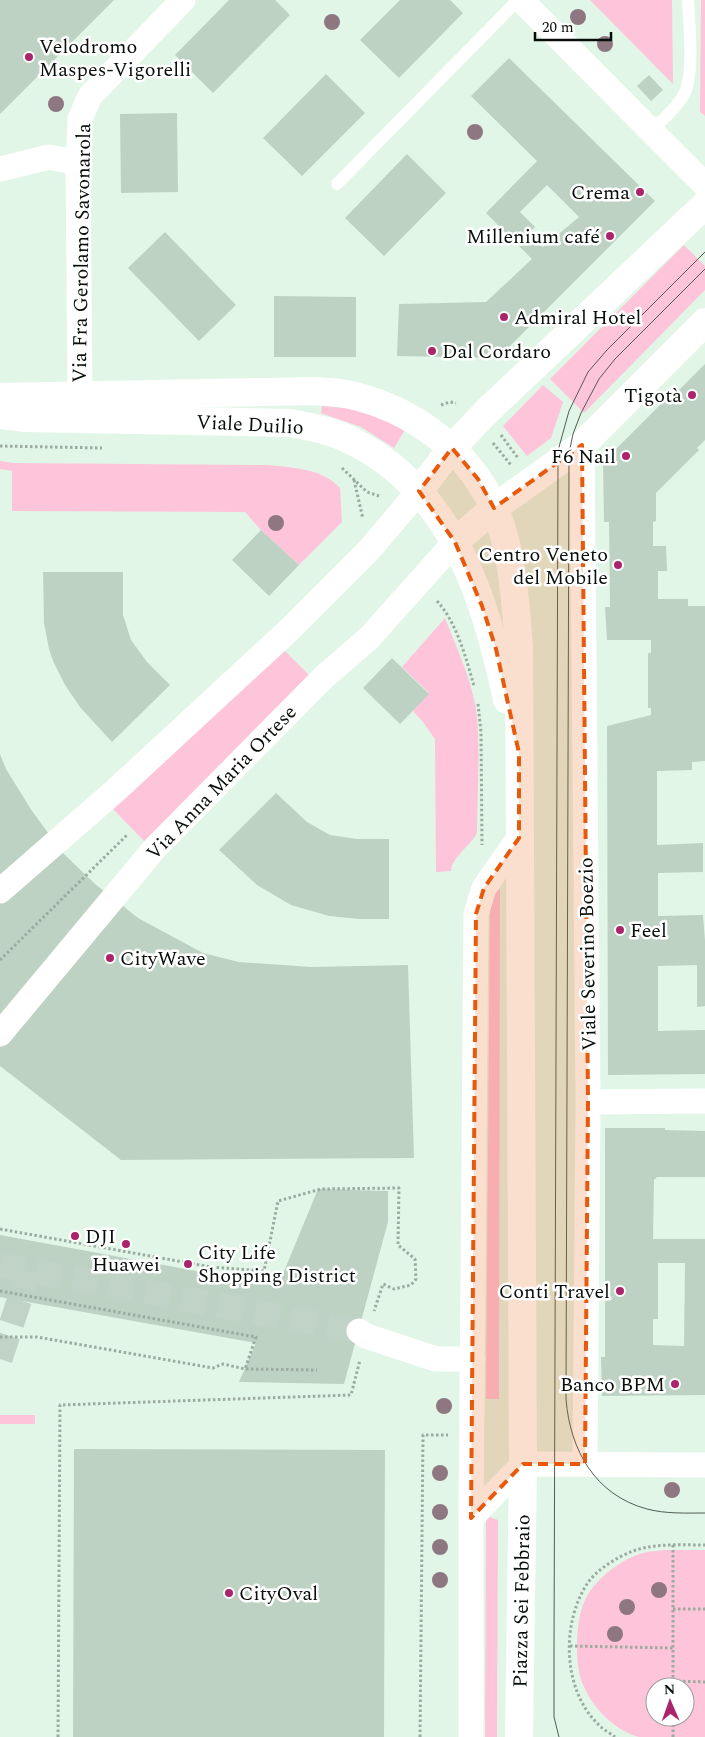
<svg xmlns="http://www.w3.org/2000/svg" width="705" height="1737" font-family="Spectral,serif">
<rect width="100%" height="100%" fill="#e2f6e7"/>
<g fill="#fdc4da" fill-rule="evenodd">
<polygon points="590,0 672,0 673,84"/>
<polygon points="701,0 705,0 705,116 700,112"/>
<polygon points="684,245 705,266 705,290 584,413 550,379"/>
<polygon points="543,385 563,402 551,438 527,456 503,426"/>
<polygon points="322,406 354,409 379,417 405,430 394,448 361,427 321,413"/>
<path d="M0 461 13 463 268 465C293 468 322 468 340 488L342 522 299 565 261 530 245 512 12 511V471L0 469Z"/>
<path d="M445 618C456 647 471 678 476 709 481 749 477 793 477 833 470 847 453 855 451 871L436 872 435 739 423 722 413 711 429 693 402 667Z"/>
<polygon points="278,644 314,680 148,845 112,808"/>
<polygon points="500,889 499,1399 486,1399 490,895"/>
<rect x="0" y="1415" width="35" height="9"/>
<polygon points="490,1517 498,1520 497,1737 485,1737 486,1520"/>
<path d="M665 1550H705V1737H639C612 1730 587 1702 580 1676 575 1656 576 1619 585 1600 594 1580 621 1559 643 1553 650 1551 658 1551 665 1550ZM655 1687H685V1717H655Z"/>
</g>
<g fill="#bed2c3" fill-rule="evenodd">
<polygon points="0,0 114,0 0,114"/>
<polygon points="229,0 275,0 290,15 213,93 175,55"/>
<polygon points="400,0 450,0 463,13 399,78 360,40"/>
<path d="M509 58 655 201 498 358 397 356 399 304 486 302 532 259 486 213 537 161 471 96ZM547 185 579 217 543 247 529 233 535 227 520 212Z"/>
<polygon points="326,74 365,113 302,176 263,138"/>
<polygon points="649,75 663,90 651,101 637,86"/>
<polygon points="177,113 178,192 121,193 120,114"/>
<polygon points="407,154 446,193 384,256 345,218"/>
<polygon points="165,232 236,305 199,341 128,268"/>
<polygon points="274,296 356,297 356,357 274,357"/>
<polygon points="705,364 705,440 697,448 699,450 656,493 656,521 653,522 653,546 666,546 667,571 658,571 658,599 688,599 688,606 705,606 705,761 692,762 692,770 657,771 657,845 703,843 703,872 658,873 658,916 703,915 705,941 705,1006 697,1007 697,965 658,966 658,1031 705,1030 705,1074 608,1075 607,726 651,715 651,708 648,708 648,653 651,653 651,640 607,640 605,607 610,607 609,522 604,522 603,462 673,392 675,394"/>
<polygon points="261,530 299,565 269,596 232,560"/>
<polygon points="43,572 123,572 123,615 131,640 147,662 170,685 112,742 80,707 65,685 53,661 49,649 44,623"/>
<polygon points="392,658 429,694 400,724 363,688"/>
<polygon points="0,754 6,769 32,811 62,852 95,884 138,918 203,953 239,962 312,967 408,965 414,1158 121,1160 0,1066"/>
<polygon points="276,793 307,822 330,835 357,839 389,839 389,919 359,919 329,916 291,905 257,885 219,850"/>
<path d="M605 1128H665V1130L705 1131V1177H657L654 1180 653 1239H705V1395L602 1396 601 1357H605ZM658 1263H685L684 1346 653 1345V1319H658Z"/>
<polygon points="318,1189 388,1191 388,1222 344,1384 239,1382 256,1343 0,1297 0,1235 278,1286"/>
<polygon points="74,1449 385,1450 384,1737 73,1737"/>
</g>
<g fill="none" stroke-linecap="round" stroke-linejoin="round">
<g stroke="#c1d3c6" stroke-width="25" stroke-dasharray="25 12" stroke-linecap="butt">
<polyline points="0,1265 359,1331"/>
<polyline points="0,1359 29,1271"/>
</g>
<g stroke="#9bab9f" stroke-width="3" stroke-dasharray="2.5 2.5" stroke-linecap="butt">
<polyline points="441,405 450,402 456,403"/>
<polyline points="501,435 518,458"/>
<polyline points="493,443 511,465"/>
<polyline points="0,446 102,448"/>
<polyline points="342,468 367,492 379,496"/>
<polyline points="354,480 363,519"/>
<path d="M437 601C457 623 466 658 474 686"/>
<polyline points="478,704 481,732 482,845"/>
<polyline points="0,960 127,835"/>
<polyline points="0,1229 211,1267 264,1271 278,1201 321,1189 399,1188 398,1245 415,1259 416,1279 411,1285 394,1289 383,1284 374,1311"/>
<polyline points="0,1291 256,1337 245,1369"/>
<polyline points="0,1337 37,1337 213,1368 223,1364 245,1369 317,1370"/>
<polyline points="673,1545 673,1687"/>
<polyline points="673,1609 705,1609"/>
<polyline points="570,1646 673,1648"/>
<polyline points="673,1681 705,1682"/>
<polyline points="58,1737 60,1405 351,1395 360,1360"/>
<polyline points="420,1737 423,1435 448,1435"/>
<path d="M615 1737C610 1733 602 1729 597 1723 563 1689 561 1624 587 1584 596 1570 617 1557 633 1551 656 1543 681 1545 705 1545"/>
<polyline points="673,1737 673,1717"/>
</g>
<g stroke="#fff" stroke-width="12">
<path d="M651 131C662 120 675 110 683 96 695 77 689 24 688 0"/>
<polyline points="337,184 518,0"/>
</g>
<g stroke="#fff" stroke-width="25">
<polyline points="521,0 705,185"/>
<polyline points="0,169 49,157 78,163"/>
<polyline points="80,395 78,163 80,119 90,96 183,0"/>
<polyline points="582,445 588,1102 585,1464"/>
<polyline points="0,891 116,790 288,631 369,550 419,491"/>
<polyline points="0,1034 155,848 324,677 369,638 455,542"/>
<polyline points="588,1102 705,1101"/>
<polyline points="359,1331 366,1336 436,1359 473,1359"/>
<polyline points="471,1518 523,1464 705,1465"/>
<polyline points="471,1737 471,1518 476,914 484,888 519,838"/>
</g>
<g stroke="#fff" stroke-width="28">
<path d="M0 397 315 391C325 392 336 392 346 394 409 407 467 448 494 508 513 550 515 600 519 646L523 1464 519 1737"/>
<path d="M0 415 26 418 290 423C312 427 333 431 352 441 452 490 486 599 507 700"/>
<polyline points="419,491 452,448 485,413 705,205"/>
<polyline points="455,542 494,508 582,445 705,322"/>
</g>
<g stroke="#515d54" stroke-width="1">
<path d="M705 269 615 359 599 379 581 413 573 434 569 453 566 1399C570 1450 595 1495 647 1509 666 1514 686 1513 705 1513"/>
<polyline points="559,1737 554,1717 554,1650 558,459 559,447 569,411 588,372 607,350 705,252"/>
</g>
</g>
<g fill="#8f7781">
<circle cx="578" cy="17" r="8"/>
<circle cx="332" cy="22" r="8"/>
<circle cx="605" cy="44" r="8"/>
<circle cx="56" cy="104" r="8"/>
<circle cx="475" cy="132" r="8"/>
<circle cx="276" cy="523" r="8"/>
<circle cx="444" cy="1406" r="8"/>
<circle cx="440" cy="1473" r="8"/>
<circle cx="672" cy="1490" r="8"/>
<circle cx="440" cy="1512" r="8"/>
<circle cx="440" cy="1547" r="8"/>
<circle cx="440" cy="1580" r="8"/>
<circle cx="659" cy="1590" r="8"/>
<circle cx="627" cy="1607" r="8"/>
<circle cx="615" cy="1634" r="8"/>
</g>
<path fill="#e8590c" fill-opacity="0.2" stroke="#e8590c" stroke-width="4" stroke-dasharray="10 6" stroke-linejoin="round" d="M582 445 588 1102 585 1464H523L471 1518 476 914 484 888 519 838V753L496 649 482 606 455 542 419 491 452 448 478 479 494 508Z"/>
<g fill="#ab246b" stroke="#fff" stroke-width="2">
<circle cx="29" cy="57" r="5"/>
<circle cx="640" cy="192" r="5"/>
<circle cx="610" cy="236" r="5"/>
<circle cx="504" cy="317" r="5"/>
<circle cx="432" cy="351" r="5"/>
<circle cx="692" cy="395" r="5"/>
<circle cx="626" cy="456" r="5"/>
<circle cx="618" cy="565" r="5"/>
<circle cx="620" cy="930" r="5"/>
<circle cx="110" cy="958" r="5"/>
<circle cx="75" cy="1236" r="5"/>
<circle cx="126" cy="1244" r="5"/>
<circle cx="188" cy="1264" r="5"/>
<circle cx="620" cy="1291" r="5"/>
<circle cx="675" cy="1384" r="5"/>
<circle cx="229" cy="1593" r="5"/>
</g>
<g text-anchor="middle" stroke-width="5" stroke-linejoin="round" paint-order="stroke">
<g font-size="20" fill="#080f0a" stroke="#fff" text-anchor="start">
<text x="39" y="53">Velodromo<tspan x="39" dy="23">Maspes-Vigorelli</tspan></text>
<text x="630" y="199" text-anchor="end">Crema</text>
<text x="600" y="243" text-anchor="end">Millenium café</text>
<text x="514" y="324">Admiral Hotel</text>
<text x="442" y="358">Dal Cordaro</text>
<text x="682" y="402" text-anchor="end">Tigotà</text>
<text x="616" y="463" text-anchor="end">F6 Nail</text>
<text x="608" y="561" text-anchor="end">Centro Veneto<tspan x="608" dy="23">del Mobile</tspan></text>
<text x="630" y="937">Feel</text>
<text x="120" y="965">CityWave</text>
<text x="85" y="1243">DJI</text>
<text x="198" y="1259">City Life<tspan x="198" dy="23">Shopping District</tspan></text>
<text x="126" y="1271" text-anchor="middle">Huawei</text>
<text x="610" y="1298" text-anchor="end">Conti Travel</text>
<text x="665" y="1391" text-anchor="end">Banco BPM</text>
<text x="239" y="1600">CityOval</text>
</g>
<g font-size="20" fill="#080f0a" stroke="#fff">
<text transform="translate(81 253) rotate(-89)" y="7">Via Fra Gerolamo Savonarola</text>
<text transform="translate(250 424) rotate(3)" y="7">Viale Duilio</text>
<text transform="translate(221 782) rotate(-46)" y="7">Via Anna Maria Ortese</text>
<text transform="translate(587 954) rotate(-91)" y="7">Viale Severino Boezio</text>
<text transform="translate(521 1601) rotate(-89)" y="7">Piazza Sei Febbraio</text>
</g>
</g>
<g transform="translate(670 1702) rotate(358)"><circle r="24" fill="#ffffff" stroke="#9c9f9d"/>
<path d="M0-4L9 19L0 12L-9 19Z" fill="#ab246b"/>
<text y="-8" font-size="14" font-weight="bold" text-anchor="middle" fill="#080f0a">N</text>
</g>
<path d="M535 32v8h76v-8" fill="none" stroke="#080f0a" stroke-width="2.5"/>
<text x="542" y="32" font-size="15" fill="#080f0a" stroke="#ffffff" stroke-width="4" paint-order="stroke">20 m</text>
</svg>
